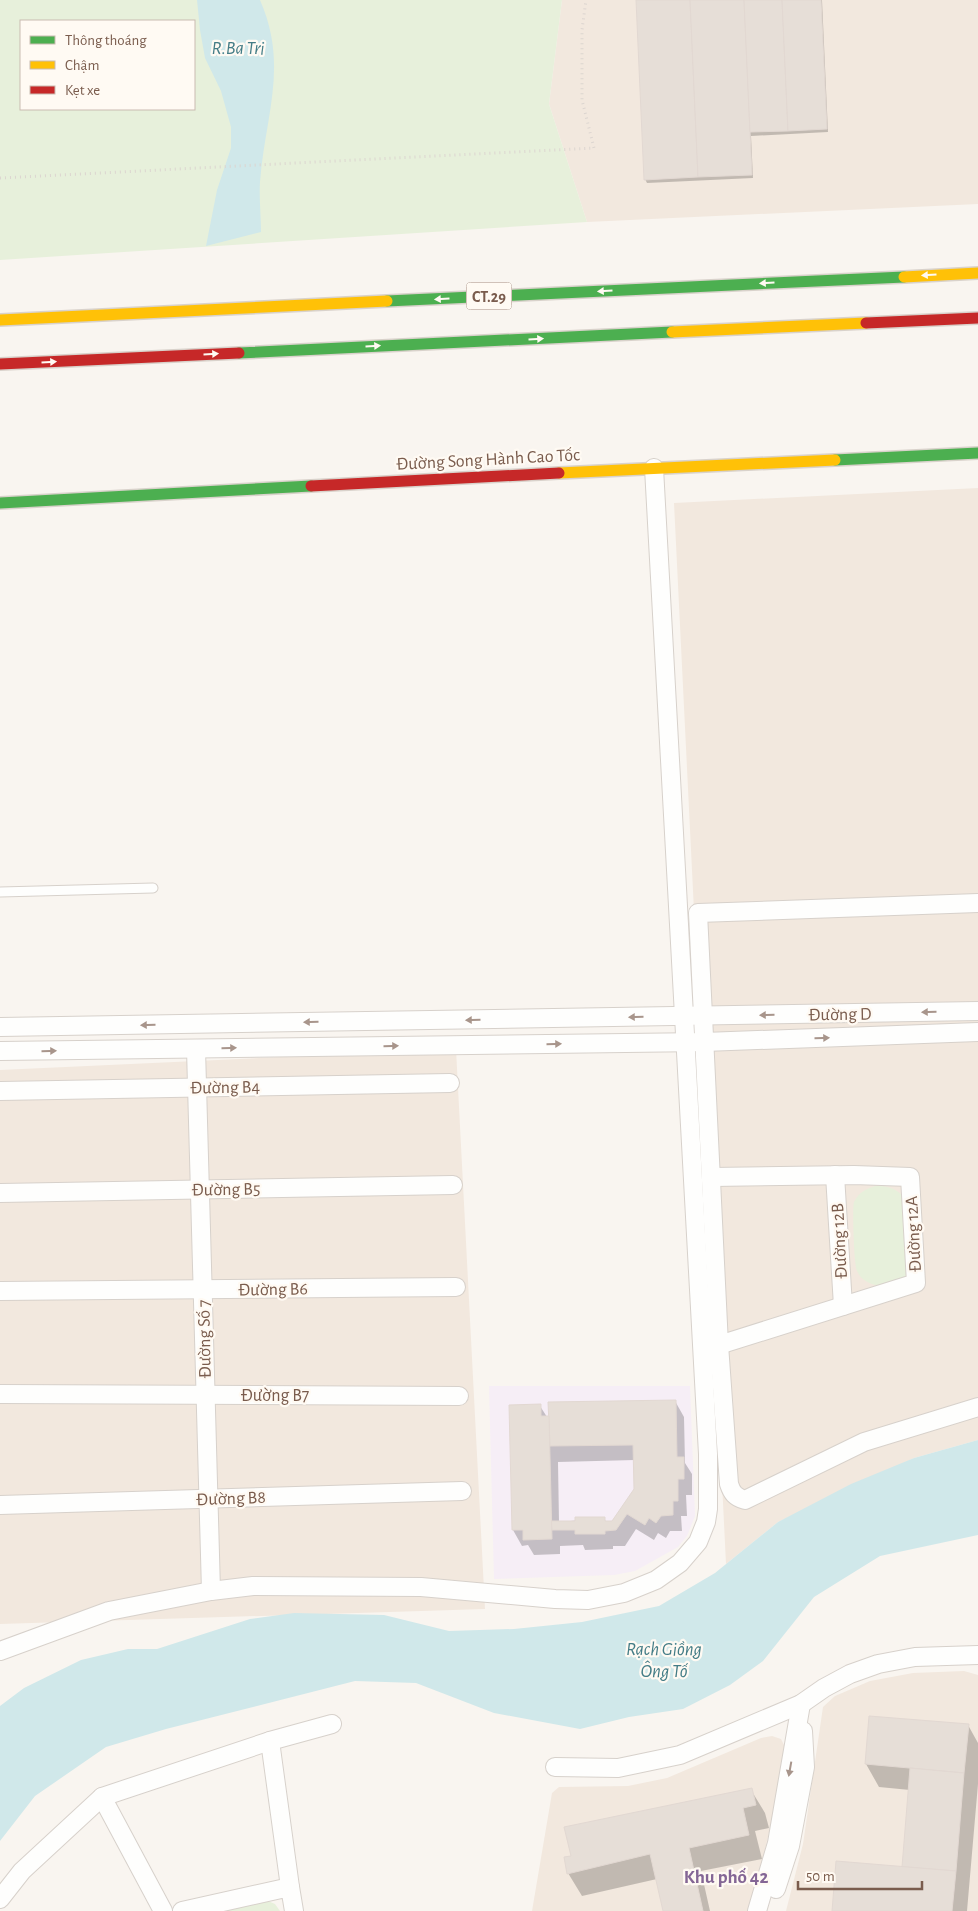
<svg xmlns="http://www.w3.org/2000/svg" width="978" height="1911" font-family="'Alegreya Sans',sans-serif">
<rect width="100%" height="100%" fill="#f9f5f0"/>
<g fill="#f2e8de">
<polygon points="562,0 978,0 978,204 587,222 549,104"/>
<polygon points="978,488 978,1440 914,1458 778,1522 726,1564 674,503"/>
<polygon points="456,1049 485,1609 0,1624 0,1070"/>
<polygon points="964,1671 978,1675 978,1911 786,1911 803,1844 823,1707 835,1696 870,1681 913,1673"/>
<polygon points="772,1736 781,1739 785,1747 785,1763 757,1884 748,1911 532,1911 552,1793 559,1787 628,1786 667,1778 761,1738"/>
</g>
<polygon fill="#f6eef6" points="489,1386 690,1386 695,1516 687,1536 678,1547 635,1571 614,1575 494,1579"/>
<g fill="#e7f0db" fill-rule="evenodd">
<path d="M0 0H562L549 104 587 222 0 260ZM21 21H194V109H21Z"/>
<path d="M875 1186C887 1186 894 1187 903 1196L910 1270 905 1278 878 1286C868 1283 861 1280 857 1271 854 1265 852 1207 854 1202 859 1192 866 1189 875 1186Z"/>
<polygon points="268,1901 275,1904 280,1911 223,1911"/>
</g>
<g fill="#d0e8ea">
<path d="M197 0H260C289 66 265 116 260 182 259 198 261 216 261 232L206 246 217 190 231 148V127L221 91 205 58 200 30Z"/>
<polygon points="978,1440 978,1535 880,1556 814,1597 763,1661 730,1685 683,1709 629,1717 580,1729 494,1713 416,1683 355,1681 166,1729 106,1747 35,1796 0,1841 0,1706 24,1688 81,1660 128,1649 157,1649 250,1619 294,1613 384,1615 449,1631 514,1629 582,1622 659,1606 715,1573 778,1522 851,1484 914,1458"/>
</g>
<g fill="#0003" fill-rule="evenodd">
<polygon points="637,0 822,0 828,132 751,136 753,178 647,183 645,179"/>
<path d="M675 1401 684 1417 685 1463 692 1474V1495H686L687 1516H681L682 1531H670L666 1538 658 1533 654 1540 636 1529 625 1546H613V1549L585 1550 583 1545 560 1546V1554L534 1555 528 1545 522 1546 513 1530 540 1406 547 1417ZM635 1460V1490L612 1522H606L604 1518 559 1522 558 1462Z"/>
<polygon points="968,1725 978,1743 978,1784 967,1911 833,1911 903,1868 910,1790 879,1787 866,1764"/>
<polygon points="751,1790 765,1813 769,1828 755,1831 762,1859 701,1871 710,1911 664,1911 657,1879 582,1896 568,1873 573,1857"/>
</g>
<g fill="#e6ded7" stroke="#e2d8d2">
<polygon points="636,0 690,0 698,177 644,180"/>
<polygon points="690,0 744,0 752,175 698,177"/>
<polygon points="744,0 782,0 788,131 750,132"/>
<polygon points="782,0 821,0 827,129 788,131"/>
<polygon points="676,1400 677,1457 684,1457 684,1479 678,1479 678,1501 673,1501 673,1515 661,1516 656,1523 649,1518 645,1525 627,1514 616,1530 605,1531 605,1534 575,1534 575,1530 552,1530 551,1521 575,1521 575,1517 605,1517 605,1521 612,1521 634,1489 633,1445 550,1446 548,1402"/>
<polygon points="541,1404 541,1416 549,1416 552,1539 523,1540 523,1530 512,1530 509,1405"/>
<polygon points="869,1716 969,1724 964,1773 865,1764"/>
<polygon points="910,1768 964,1773 956,1871 902,1867"/>
<polygon points="752,1788 756,1805 743,1808 749,1835 689,1848 703,1911 663,1911 650,1854 567,1874 564,1857 571,1856 564,1827"/>
<polygon points="836,1861 956,1871 952,1911 832,1911"/>
</g>
<g fill="none" stroke-linecap="round" stroke-linejoin="round">
<defs>
<polyline id="lane" points="0,892 153,888"/>
<g id="street">
<path d="M978 903 698 913 719 1345 729 1484C732 1493 735 1497 745 1500L864 1442 978 1407"/>
<polyline points="0,1027 978,1011"/>
<polyline points="196,1049 211,1591"/>
<polyline points="0,1051 704,1042 978,1032"/>
<polyline points="0,1091 450,1083"/>
<polyline points="835,1175 843,1306"/>
<polyline points="712,1177 854,1175 910,1177 916,1283 719,1345"/>
<polyline points="0,1193 453,1185"/>
<polyline points="0,1291 456,1287"/>
<polyline points="0,1394 459,1396"/>
<polyline points="0,1505 462,1491"/>
<polyline points="0,1651 109,1611 211,1591 253,1586 421,1587 555,1599 588,1600 624,1593 656,1580 680,1563 698,1542 706,1522 708,1509 708,1454 654,468"/>
<polyline points="270,1741 290,1887"/>
<polyline points="555,1767 618,1768 680,1755 801,1704 824,1688 850,1674 878,1664 915,1657 978,1655"/>
<polyline points="102,1797 163,1911"/>
<polyline points="776,1889 790,1846 805,1767 803,1731"/>
<polyline points="0,1899 22,1871 102,1797 270,1741 332,1724"/>
<polyline points="182,1911 290,1887 294,1911"/>
<polyline points="757,1911 777,1843 801,1704"/>
</g>
<g id="fast">
<polyline points="387,301 904,277"/>
<polyline points="239,353 672,332"/>
<polyline points="835,460 978,453"/>
<polyline points="0,503 311,486"/>
</g>
<g id="slow">
<polyline points="904,277 978,273"/>
<polyline points="0,320 387,301"/>
<polyline points="672,332 866,323"/>
<polyline points="559,473 835,460"/>
</g>
<g id="jam">
<polyline points="866,323 978,318"/>
<polyline points="0,364 239,353"/>
<polyline points="311,486 559,473"/>
</g>
</defs>
<use href="#lane" stroke="#d7d1cb" stroke-width="11"/>
<use href="#street" stroke="#d7d1cb" stroke-width="20"/>
<use href="#fast" stroke="#d9d2cb" stroke-width="14"/>
<use href="#slow" stroke="#d9d2cb" stroke-width="14"/>
<use href="#jam" stroke="#d9d2cb" stroke-width="14"/>
<polyline stroke="#dcd5d0" stroke-width="3" stroke-dasharray="1 4" stroke-linecap="butt" points="0,178 594,148 582,100 582,30 586,0"/>
<use href="#lane" stroke="#fefefd" stroke-width="9"/>
<use href="#street" stroke="#fefefd" stroke-width="18"/>
<use href="#fast" stroke="#4caf50" stroke-width="11"/>
<use href="#slow" stroke="#ffc107" stroke-width="11"/>
<use href="#jam" stroke="#c62828" stroke-width="11"/>
</g>
<defs><path id="oneway-solid" d="M-6-.8H1V-3.2L6.5 0L1 3.2V.8H-6Z" transform="scale(1.25)"/></defs>
<g fill="#fffaf3">
<use href="#oneway-solid" transform="translate(929 275) rotate(177)"/>
<use href="#oneway-solid" transform="translate(767 283) rotate(177)"/>
<use href="#oneway-solid" transform="translate(605 291) rotate(177)"/>
<use href="#oneway-solid" transform="translate(442 299) rotate(177)"/>
<use href="#oneway-solid" transform="translate(536 339) rotate(-3)"/>
<use href="#oneway-solid" transform="translate(373 346) rotate(-3)"/>
<use href="#oneway-solid" transform="translate(211 354) rotate(-3)"/>
<use href="#oneway-solid" transform="translate(49 362) rotate(-3)"/>
</g>
<g fill="#a8958b">
<use href="#oneway-solid" transform="translate(929 1012) rotate(179)"/>
<use href="#oneway-solid" transform="translate(767 1015) rotate(179)"/>
<use href="#oneway-solid" transform="translate(636 1017) rotate(179)"/>
<use href="#oneway-solid" transform="translate(473 1020) rotate(179)"/>
<use href="#oneway-solid" transform="translate(311 1022) rotate(179)"/>
<use href="#oneway-solid" transform="translate(148 1025) rotate(179)"/>
<use href="#oneway-solid" transform="translate(822 1038) rotate(-2)"/>
<use href="#oneway-solid" transform="translate(554 1044) rotate(-1)"/>
<use href="#oneway-solid" transform="translate(391 1046) rotate(-1)"/>
<use href="#oneway-solid" transform="translate(229 1048) rotate(-1)"/>
<use href="#oneway-solid" transform="translate(49 1051) rotate(-1)"/>
<use href="#oneway-solid" transform="translate(790 1769) rotate(100)"/>
</g>
<g text-anchor="middle" stroke-width="4.5" stroke-linejoin="round" paint-order="stroke">
<rect fill="#fffaf3" stroke="#a28b7f" stroke-width="1" x="466.5" y="282.5" width="45" height="27" rx="4"/>
<g font-size="16" font-weight="bold" fill="#7a5c4d">
<text x="489" y="302">CT.29</text>
</g>
<g font-size="18" fill="#7a5c4d" stroke="#fffaf3">
<text transform="translate(488 459) rotate(-3)" y="6">Đường Song Hành Cao Tốc</text>
<text transform="translate(840 1014) rotate(-1)" y="6">Đường D</text>
<text transform="translate(225 1087) rotate(-1)" y="6">Đường B4</text>
<text transform="translate(226 1189) rotate(-1)" y="6">Đường B5</text>
<text transform="translate(913 1234) rotate(-93)" y="6">Đường 12A</text>
<text transform="translate(839 1241) rotate(-93)" y="6">Đường 12B</text>
<text transform="translate(273 1289) rotate(-1)" y="6">Đường B6</text>
<text transform="translate(204 1339) rotate(-91)" y="6">Đường Số 7</text>
<text x="275" y="1401">Đường B7</text>
<text transform="translate(231 1498) rotate(-2)" y="6">Đường B8</text>
</g>
<g font-size="19" font-style="italic" fill="#437c86" stroke="#fffaf3">
<text x="238" y="54">R.Ba Tri</text>
<text x="664" y="1655">Rạch Giồng<tspan x="664" dy="22">Ông Tố</tspan></text>
</g>
<g font-size="19" font-weight="bold" fill="#846695" stroke="#fffaf3">
<text x="726" y="1883">Khu phố 42</text>
</g>
</g>
<rect x="20" y="20" width="175" height="90" fill="#fffaf3" stroke="#cabbb1"/>
<rect x="30" y="36" width="25" height="8" fill="#4caf50" stroke="#cabbb1"/>
<text x="65" y="45" font-size="15" fill="#7a5c4d">Thông thoáng</text>
<rect x="30" y="61" width="25" height="8" fill="#ffc107" stroke="#cabbb1"/>
<text x="65" y="70" font-size="15" fill="#7a5c4d">Chậm</text>
<rect x="30" y="86" width="25" height="8" fill="#c62828" stroke="#cabbb1"/>
<text x="65" y="95" font-size="15" fill="#7a5c4d">Kẹt xe</text>
<path d="M798 1881v8h124v-8" fill="none" stroke="#7a5c4d" stroke-width="2.5"/>
<text x="806" y="1881" font-size="15" fill="#7a5c4d" stroke="#fffaf3" stroke-width="4" paint-order="stroke">50 m</text>
</svg>
